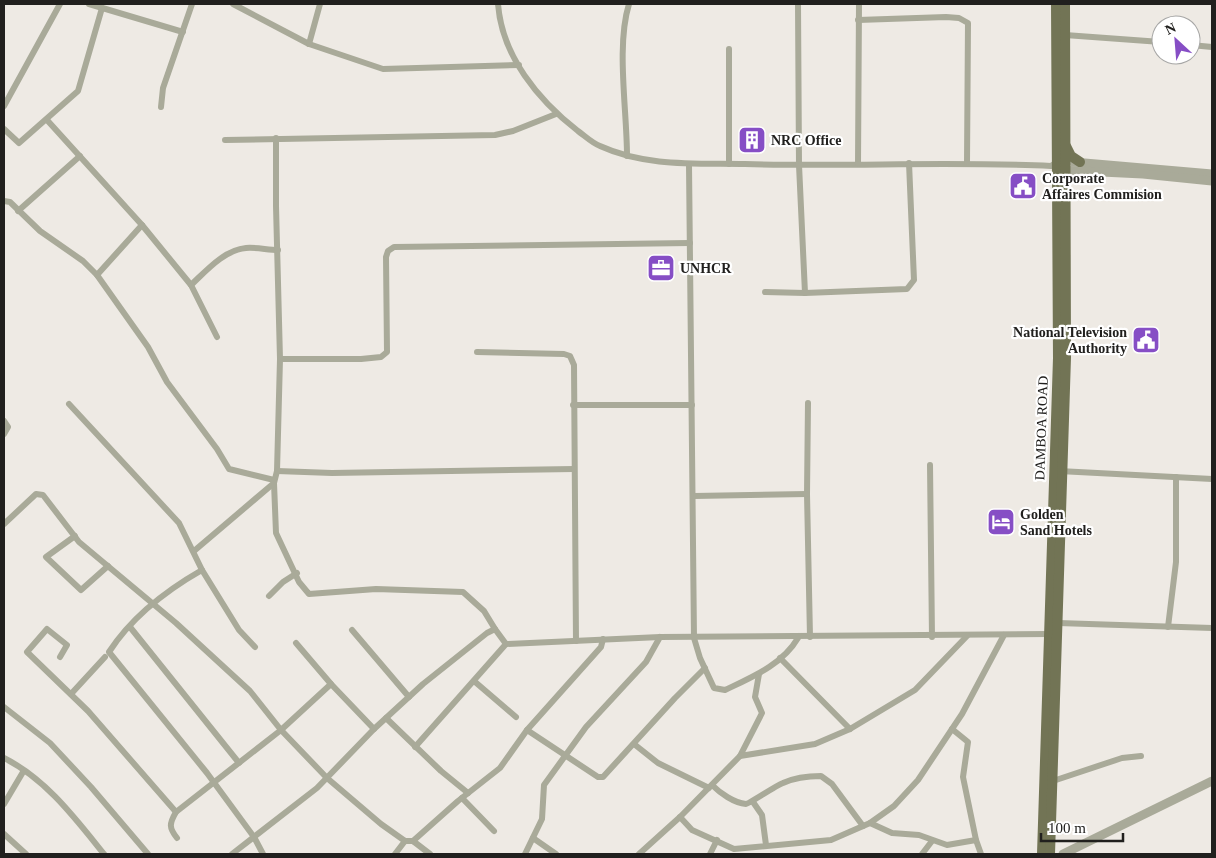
<svg xmlns="http://www.w3.org/2000/svg" width="1216" height="858" font-family="Georgia,serif">
<rect width="100%" height="100%" fill="#eeeae4"/>
<g fill="none" stroke-linecap="round" stroke-linejoin="round">
<g stroke="#a9aa99" stroke-width="6">
<polyline points="89,4 183,32"/>
<polyline points="233,4 309,44 383,69 519,65"/>
<path d="M498 4C502 56 538 100 578 131 585 136 592 143 600 146 646 167 696 163 745 164 847 167 949 161 1051 166L1057 162"/>
<polyline points="798,4 799,165 805,293"/>
<polyline points="858,20 946,17 959,18 968,23 967,162"/>
<polyline points="1065,35 1161,42"/>
<polyline points="309,44 320,4"/>
<polyline points="1191,45 1212,47"/>
<polyline points="729,49 729,164"/>
<polyline points="4,106 60,4"/>
<polyline points="161,107 163,88 192,4"/>
<polyline points="47,120 142,225 191,285 217,337"/>
<polyline points="4,129 19,143 78,91 102,8"/>
<polyline points="225,140 495,135 513,131 556,114"/>
<path d="M627 156C627 110 616 46 629 4"/>
<polyline points="858,164 859,4"/>
<path d="M689 165 694 638 700 658 714 688 725 690C752 677 782 665 798 638"/>
<polyline points="4,201 10,202 40,231 83,261 97,275 148,347 167,382 217,449 229,469 274,480"/>
<polyline points="18,211 80,156"/>
<polyline points="97,275 142,225"/>
<path d="M191 285C206 271 224 250 246 248 256 247 268 250 278 250"/>
<polyline points="765,292 805,293 907,289 914,280 909,163"/>
<polyline points="477,352 564,354 570,356 574,365 576,641"/>
<polyline points="280,359 361,359 381,357 387,352 386,257 388,251 394,247 690,243"/>
<polyline points="808,403 807,494 810,637"/>
<polyline points="69,404 179,523 202,570 239,630 255,647"/>
<polyline points="573,405 692,405"/>
<polyline points="4,421 8,427 4,434"/>
<polyline points="930,465 932,637"/>
<polyline points="277,471 332,473 574,469"/>
<polyline points="1059,471 1212,479"/>
<polyline points="274,483 276,533 299,582 309,594 376,589 463,592 484,611 495,629"/>
<polyline points="694,496 807,494"/>
<polyline points="4,524 36,494 43,495 79,542 176,623 250,691 281,730 327,778 381,824 405,841 413,841 430,854"/>
<polyline points="75,536 46,557 81,590 108,566"/>
<polyline points="194,551 274,483 277,471 280,359 276,206 276,138"/>
<path d="M202 570C167 590 131 618 109 652L207 773 254 837 263 854"/>
<polyline points="269,596 283,582 297,573"/>
<polyline points="1058,623 1212,628"/>
<polyline points="130,627 239,763"/>
<polyline points="1168,627 1176,562 1176,477"/>
<polyline points="352,630 409,697"/>
<polyline points="296,643 331,684 374,729"/>
<polyline points="60,657 67,645 47,629 27,652 88,711 176,812"/>
<polyline points="780,658 850,729"/>
<polyline points="474,681 516,717"/>
<polyline points="71,694 105,657"/>
<polyline points="4,707 50,743 91,787 148,854"/>
<polyline points="386,718 441,771 468,793"/>
<polyline points="952,729 968,742 963,777 976,840 981,854"/>
<polyline points="527,730 598,777 603,777 675,698 705,668"/>
<polyline points="634,744 658,763 709,788"/>
<polyline points="415,747 506,644"/>
<polyline points="740,756 762,713 755,697 759,674"/>
<path d="M4 758C46 779 75 818 104 854"/>
<polyline points="1053,781 1122,758 1141,756"/>
<path d="M712 785C720 793 734 803 746 804 749 804 775 786 783 783 794 778 809 776 821 776L832 784 863 826"/>
<polyline points="462,798 494,831"/>
<polyline points="753,802 762,815 766,845"/>
<polyline points="4,804 23,772"/>
<polyline points="680,817 692,830 734,849 831,840 870,823 894,806 918,780 962,714 1004,635"/>
<polyline points="870,823 892,833 919,835 947,845 976,840"/>
<polyline points="4,834 26,854"/>
<path d="M177 838C169 828 169 824 176 812L281 730 331 684"/>
<polyline points="533,838 556,854"/>
<polyline points="413,841 458,801 500,768 527,730 601,647 603,639"/>
<polyline points="232,854 317,788 374,729 423,684 487,633 495,629 506,644 660,637 1049,634"/>
<polyline points="395,854 405,841"/>
<polyline points="525,854 542,819 544,785 586,727 646,662 660,637"/>
<polyline points="639,854 680,817 740,756 815,744 850,729 915,690 967,636"/>
<polyline points="710,854 717,840"/>
<polyline points="922,854 932,841"/>
</g>
<g stroke="#a9aa99" stroke-width="9">
<polyline points="1073,162 1212,174"/>
<polyline points="1060,170 1143,174 1212,181"/>
<polyline points="1063,854 1212,781"/>
</g>
<g stroke="#727455" stroke-width="10">
<polyline points="1066,146 1071,156 1080,162"/>
<polyline points="1042,854 1058,358 1056,4"/>
<polyline points="1050,854 1066,357 1065,4"/>
</g>
</g>
<defs>
<symbol id="building-square" viewBox="-11 -11 22 22"><rect x="-9" y="-9" width="18" height="18" rx="4" fill="#864ec5" stroke="#fff"/><path d="M-4-6H4V6H1V3H-1V6H-4ZM-2.5-4.3h1.7v1.8h-1.7ZM.8-4.3h1.7v1.8H.8ZM-2.5-1h1.7V.8h-1.7ZM.8-1h1.7V.8H.8Z" fill="#fff"/></symbol>
<symbol id="civic-square" viewBox="-11 -11 22 22"><rect x="-9" y="-9" width="18" height="18" rx="4" fill="#864ec5" stroke="#fff"/><path d="M-.6-6.5H3V-4.5H.6V-3L4-1V1h2V6H-6V1h2V-1L-.6-3ZM-1.2 2.5V6h2.4V2.5Z" fill="#fff"/></symbol>
<symbol id="office-square" viewBox="-11 -11 22 22"><rect x="-9" y="-9" width="18" height="18" rx="4" fill="#864ec5" stroke="#fff"/><path d="M-6-3h4V-5.5h4V-3h4V5H-6ZM-1-4.5V-3h2v-1.5ZM-6 0V1H6V0Z" fill="#fff"/></symbol>
<symbol id="hotel-square" viewBox="-11 -11 22 22"><rect x="-9" y="-9" width="18" height="18" rx="4" fill="#864ec5" stroke="#fff"/><path d="M-6-4.5h1.5V1H6V5H4.5V3h-9V5H-6ZM-4 0a1.8 1.8 0 1 1 3.6 0ZM.5 0V-2.5h3Q6-2.5 6 0Z" fill="#fff"/></symbol>
</defs>
<g fill-rule="evenodd">
<use href="#building-square" x="736" y="124" width="32" height="32"/>
<use href="#civic-square" x="1007" y="170" width="32" height="32"/>
<use href="#office-square" x="645" y="252" width="32" height="32"/>
<use href="#civic-square" x="1130" y="324" width="32" height="32"/>
<use href="#hotel-square" x="985" y="506" width="32" height="32"/>
</g>
<g text-anchor="middle" stroke-width="4.5" stroke-linejoin="round" paint-order="stroke">
<g font-size="14" font-weight="bold" fill="#21201e" stroke="#fff" text-anchor="start">
<text x="771" y="145">NRC Office</text>
<text x="1042" y="183">Corporate<tspan x="1042" dy="16">Affaires Commision</tspan></text>
<text x="680" y="273">UNHCR</text>
<text x="1127" y="337" text-anchor="end">National Television<tspan x="1127" dy="16">Authority</tspan></text>
<text x="1020" y="519">Golden<tspan x="1020" dy="16">Sand Hotels</tspan></text>
</g>
<g font-size="14" fill="#21201e" stroke="#fff">
<text transform="translate(1041 428) rotate(-88)" y="5">DAMBOA ROAD</text>
</g>
</g>
<rect width="1216" height="858" fill="none" stroke="#21201e" stroke-width="10"/>
<g transform="translate(1176 40) rotate(334)"><circle r="24" fill="#ffffff" stroke="#a6a6a5"/>
<path d="M0-4L9 19L0 12L-9 19Z" fill="#864ec5"/>
<text y="-8" font-size="14" font-weight="bold" text-anchor="middle" fill="#21201e">N</text>
</g>
<path d="M1041 833v8h82v-8" fill="none" stroke="#21201e" stroke-width="2.5"/>
<text x="1048" y="833" font-size="15" fill="#21201e" stroke="#ffffff" stroke-width="4" paint-order="stroke">100 m</text>
</svg>
